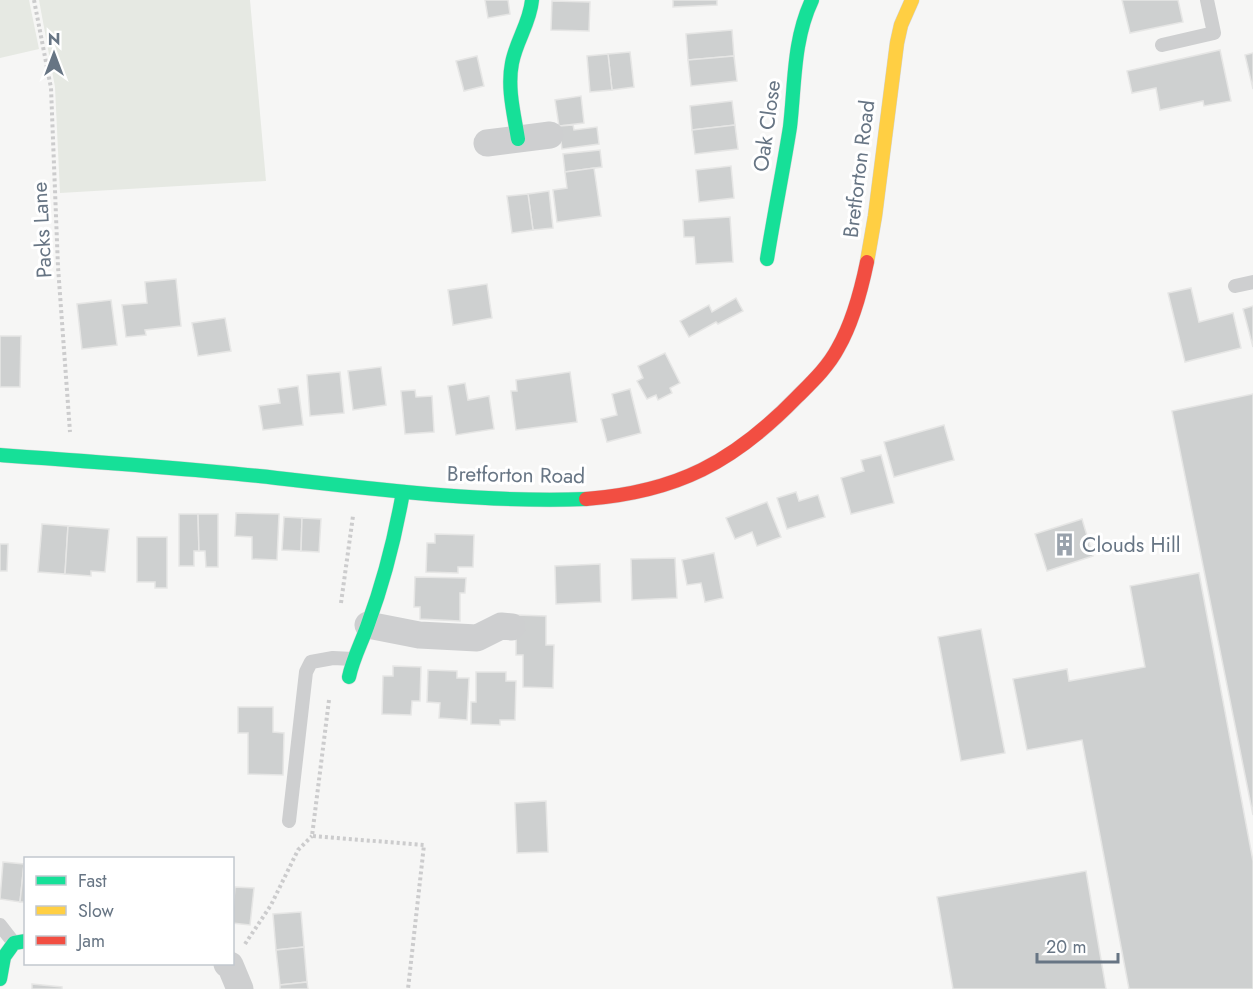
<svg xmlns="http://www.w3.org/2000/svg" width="1253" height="989" font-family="Jost,sans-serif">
<rect width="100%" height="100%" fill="#f6f6f5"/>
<g fill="#e6e9e3">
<polygon points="0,0 29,0 39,49 0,58"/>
<polygon points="39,0 250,0 266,181 60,193 55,87"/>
</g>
<g fill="#ced0d0" stroke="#e6e6e5" stroke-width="1.5">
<polygon points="485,0 508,0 510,14 488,18"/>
<polygon points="673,0 717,0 717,5 673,7"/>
<polygon points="1122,0 1178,0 1183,22 1130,33"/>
<polygon points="552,1 590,2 589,31 551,30"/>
<polygon points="732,30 734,56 688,60 686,34"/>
<polygon points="1220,50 1231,101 1204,106 1203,101 1160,110 1156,88 1132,93 1127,71"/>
<polygon points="630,52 634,87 612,90 608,54"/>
<polygon points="1253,53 1253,89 1245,55"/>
<polygon points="608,54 612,90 590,92 587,56"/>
<polygon points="477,56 484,86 464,91 456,61"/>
<polygon points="734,56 737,81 691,86 688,60"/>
<polygon points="581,96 584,123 559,126 555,100"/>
<polygon points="732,101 735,125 692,130 690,106"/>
<polygon points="573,125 574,130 597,127 599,144 562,149 559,126"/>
<polygon points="735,125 738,149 695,154 692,130"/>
<polygon points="600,150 602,167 565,172 563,154"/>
<polygon points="731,166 734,198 699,202 696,170"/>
<polygon points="594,168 601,216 557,222 553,190 567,188 565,172"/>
<polygon points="549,191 553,228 533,230 528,194"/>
<polygon points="528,194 533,230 512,233 507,196"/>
<polygon points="730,217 733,262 696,264 694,237 684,237 683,220"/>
<polygon points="176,279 181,326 145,330 146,335 126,337 122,305 147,303 145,282"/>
<polygon points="487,284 492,318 453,325 448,290"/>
<polygon points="1191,288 1199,322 1233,313 1241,348 1185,362 1168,293"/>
<polygon points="736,298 743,311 718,324 716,322 689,337 680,321 709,305 712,312"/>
<polygon points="111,300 117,345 82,349 77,304"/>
<polygon points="1253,306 1253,347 1243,309"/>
<polygon points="225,318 231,351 198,356 192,323"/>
<polygon points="0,336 21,336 20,387 0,387"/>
<polygon points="665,353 680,383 670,388 672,393 658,400 656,395 647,399 637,381 643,378 638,366"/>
<polygon points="381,367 386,405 353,410 348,371"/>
<polygon points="340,372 344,413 310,416 307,375"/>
<polygon points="570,372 577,422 516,430 511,391 517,391 516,380"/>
<polygon points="465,383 468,400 489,396 494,429 456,435 448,386"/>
<polygon points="298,386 303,425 263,430 259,406 280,403 278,389"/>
<polygon points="630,389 641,433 607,442 601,419 617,415 612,394"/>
<polygon points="415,390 416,397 432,396 434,432 405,434 401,391"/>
<polygon points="1253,394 1253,815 1172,411"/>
<polygon points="944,425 954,460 894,477 884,442"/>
<polygon points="881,455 894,503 851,514 841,478 864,471 861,460"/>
<polygon points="796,492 799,501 818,495 825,517 787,529 777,498"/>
<polygon points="767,502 781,537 757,546 752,532 735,539 726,518"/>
<polygon points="236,513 279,514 277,560 252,559 252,537 235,536"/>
<polygon points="179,514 198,514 199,551 194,551 194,566 179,566"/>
<polygon points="198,514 218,514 218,567 206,567 205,551 199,551"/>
<polygon points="284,517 302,518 301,551 282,550"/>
<polygon points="302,518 321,519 319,552 301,551"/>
<polygon points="1082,519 1093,556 1047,571 1035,534"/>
<polygon points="42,524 68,526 65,574 38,572"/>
<polygon points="68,526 109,529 105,572 91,571 91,576 65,574"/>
<polygon points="435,534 474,535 473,567 458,567 458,573 426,572 427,543 435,543"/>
<polygon points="137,537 167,537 167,588 155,588 155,582 137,582"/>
<polygon points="0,544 8,544 7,571 0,571"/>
<polygon points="714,553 723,598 705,602 701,583 687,585 682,560"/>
<polygon points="675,558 677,598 632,600 631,559"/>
<polygon points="600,564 601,602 556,604 555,566"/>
<polygon points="1199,573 1253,861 1253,989 1129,989 1082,740 1027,750 1013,679 1067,669 1069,681 1145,667 1130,586"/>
<polygon points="415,577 466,578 465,593 460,593 460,621 420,619 420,607 414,607"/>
<polygon points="516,615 546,616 546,645 554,645 553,688 523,687 523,655 516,655"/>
<polygon points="981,629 1005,753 961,761 938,637"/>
<polygon points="393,666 421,667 420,701 412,701 411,715 382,714 383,676 393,676"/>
<polygon points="428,670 457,671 457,678 469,678 467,720 439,718 440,703 427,702"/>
<polygon points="476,672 506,672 506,681 516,681 515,720 500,720 500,725 471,724 471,702 476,702"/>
<polygon points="238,707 273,707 273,732 284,733 283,775 248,774 248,733 238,733"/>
<polygon points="546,801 548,852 517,853 515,803"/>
<polygon points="3,862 24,864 20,902 0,899"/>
<polygon points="24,864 26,864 26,902 20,902"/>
<polygon points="1086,871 1106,989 953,989 937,897"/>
<polygon points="235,887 254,888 250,925 232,923"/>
<polygon points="301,912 304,947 276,950 273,914"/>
<polygon points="304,947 307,982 280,985 276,950"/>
<polygon points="307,982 308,989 280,989 280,985"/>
<polygon points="32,984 62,987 62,989 32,989"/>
</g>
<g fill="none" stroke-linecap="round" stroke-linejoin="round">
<defs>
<g id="fast">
<path d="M518 139C514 114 507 88 512 63 516 41 530 23 532 0"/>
<path d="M767 259C774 215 783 171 790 127 795 84 793 40 812 0"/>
<path d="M0 455C86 461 173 467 259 476 367 488 477 503 586 499"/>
<path d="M349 677C353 658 362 642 368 624 384 581 395 537 403 492"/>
<polyline points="0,979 4,957 14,943 26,941"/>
</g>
<polyline id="slow" points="867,262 875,216 897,43 901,25 912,0"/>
<path id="jam" d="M586 499C677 492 734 462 797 397 812 382 828 367 838 348 853 322 861 291 867 262"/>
</defs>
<use href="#fast" stroke="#d2d3d3" stroke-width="15"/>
<use href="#slow" stroke="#d2d3d3" stroke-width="15"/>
<use href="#jam" stroke="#d2d3d3" stroke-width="15"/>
<g stroke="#cccccd" stroke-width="4" stroke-dasharray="3 3" stroke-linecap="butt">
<polyline points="34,0 51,88 58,267 70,432"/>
<polyline points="341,603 353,516"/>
<polyline points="329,700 312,836 424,845 408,989"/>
<polyline points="245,944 271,905 298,850 312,836"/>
</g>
<g stroke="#cecfd0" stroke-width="14">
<polyline points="1162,45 1214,33 1207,0"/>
<polyline points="1235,286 1253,282"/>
<polyline points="289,821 306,672 311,662 333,658 353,659"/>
<polyline points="0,925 14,943"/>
</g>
<g stroke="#cecfd0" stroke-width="27">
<polyline points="487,143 550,135"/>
<polyline points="368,625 419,635 477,638 501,626 512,627"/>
<polyline points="227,964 230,965 240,989"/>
</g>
<use href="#fast" stroke="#16e098" stroke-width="14"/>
<use href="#slow" stroke="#ffcf43" stroke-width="14"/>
<use href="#jam" stroke="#f24e42" stroke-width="14"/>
</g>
<defs>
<symbol id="building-bare" viewBox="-9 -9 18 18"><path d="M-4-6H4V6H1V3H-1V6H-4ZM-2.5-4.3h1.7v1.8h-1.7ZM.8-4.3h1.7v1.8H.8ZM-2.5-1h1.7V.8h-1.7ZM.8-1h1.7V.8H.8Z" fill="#99a2ac" stroke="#fff" stroke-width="2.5" paint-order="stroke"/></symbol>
</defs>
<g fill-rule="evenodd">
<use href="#building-bare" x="1048" y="528" width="33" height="33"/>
</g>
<g text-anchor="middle" stroke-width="6" stroke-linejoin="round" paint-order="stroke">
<g font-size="21" fill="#677584" stroke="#fff">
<text transform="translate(767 126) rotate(-82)" y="7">Oak Close</text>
<text transform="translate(859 169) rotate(-83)" y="7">Bretforton Road</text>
<text transform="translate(42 230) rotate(-93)" y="7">Packs Lane</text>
<text transform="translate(516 475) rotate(1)" y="7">Bretforton Road</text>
</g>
<g font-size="21" fill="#677584" stroke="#fff" text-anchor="start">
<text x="1082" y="552">Clouds Hill</text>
</g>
</g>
<rect x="24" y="857" width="210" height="108" fill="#ffffff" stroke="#c2c8ce" stroke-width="1.5"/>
<rect x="36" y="876" width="30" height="9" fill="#16e098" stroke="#c2c8ce" stroke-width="1.5"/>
<text x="78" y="887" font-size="18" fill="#677584">Fast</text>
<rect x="36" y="906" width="30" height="9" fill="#ffcf43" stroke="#c2c8ce" stroke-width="1.5"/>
<text x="78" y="917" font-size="18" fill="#677584">Slow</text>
<rect x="36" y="936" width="30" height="9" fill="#f24e42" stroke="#c2c8ce" stroke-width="1.5"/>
<text x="78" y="947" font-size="18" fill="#677584">Jam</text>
<g transform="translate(54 54)" stroke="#ffffff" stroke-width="4.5" paint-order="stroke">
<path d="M0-4.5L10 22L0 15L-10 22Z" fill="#677584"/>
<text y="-9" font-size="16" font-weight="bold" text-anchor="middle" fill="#677584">N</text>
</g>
<path d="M1037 953v9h81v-9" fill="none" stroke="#677584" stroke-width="3"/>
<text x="1046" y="953" font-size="18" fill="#677584" stroke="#ffffff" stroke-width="4.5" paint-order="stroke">20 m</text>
</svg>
